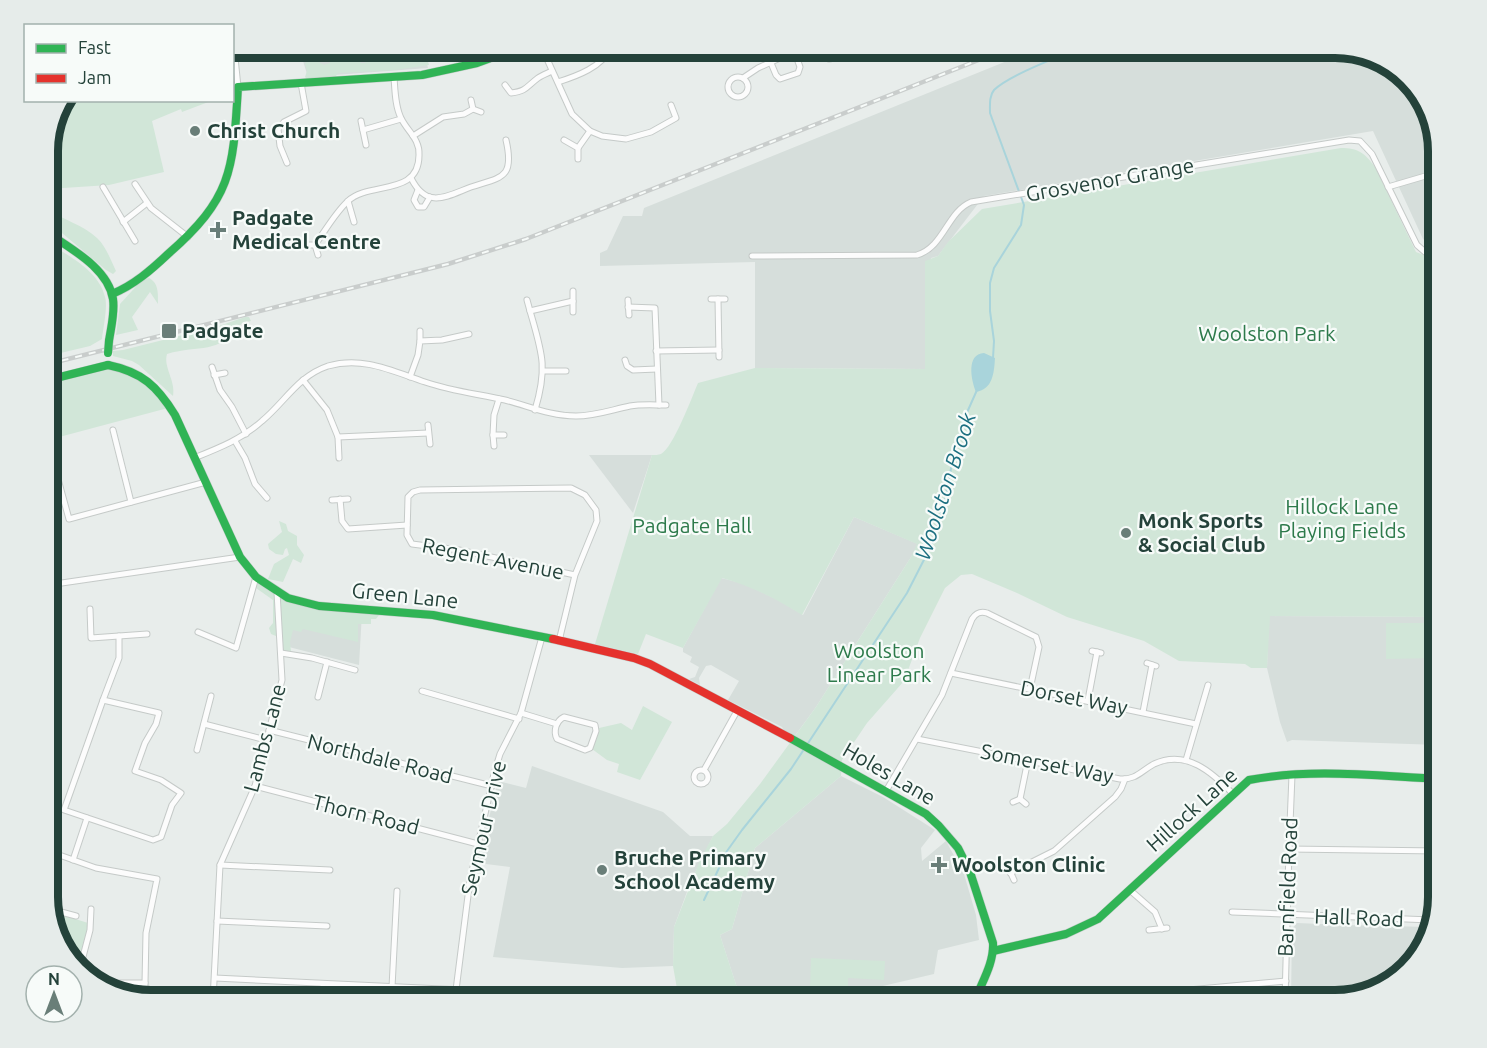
<svg xmlns="http://www.w3.org/2000/svg" width="1487" height="1048" font-family="Ubuntu,sans-serif">
<rect width="100%" height="100%" fill="#e8edeb"/>
<g fill="#d6dedb">
<polygon points="299,48 423,48 428,68 308,77"/>
<polygon points="1039,48 1336,48 1398,69 1428,105 1439,151 1439,246 1436,247 1423,239 1373,131 984,196 938,256 931,258 926,328 925,369 755,368 755,262 600,266 600,253 607,250 623,216 642,216 644,208"/>
<polygon points="589,455 652,455 633,513"/>
<polygon points="854,517 918,544 911,557 816,707 794,737 785,732 782,727 728,700 739,681 711,665 706,666 699,678 700,685 689,679 695,677 699,667 690,662 692,657 683,652 683,648 721,578 745,584 782,602 803,615"/>
<polygon points="295,606 362,613 359,665 285,646"/>
<polygon points="1269,616 1439,617 1439,745 1292,740 1287,742 1280,722 1267,668"/>
<polygon points="532,766 663,812 690,836 713,836 691,881 674,927 673,966 622,968 493,957 510,867 478,863 498,781 526,788"/>
<polygon points="841,776 883,797 935,830 921,848 922,861 946,841 964,874 976,915 979,940 938,950 934,974 823,1000 741,1000 720,935 732,929 755,848"/>
<polygon points="1297,923 1345,925 1429,927 1418,959 1382,989 1335,1000 1291,1000 1292,929"/>
</g>
<g fill="#d1e6d8">
<path d="M399 48H424L429 65 395 70 338 73 334 79 323 80 319 77 308 80 305 77 307 71 305 63 313 59 324 65 330 63 332 59C341 60 349 57 358 57L361 63H365L367 59 379 61 383 57 388 60 399 55Z"/>
<path d="M63 101H211L182 112 181 109 152 121 164 172 109 185 48 189C48 162 46 123 63 101Z"/>
<path d="M1341 148C1358 148 1365 153 1375 167L1416 252 1431 258 1439 256V617L1270 616 1267 668H1251L1245 664 1179 661 1144 641 1067 617 1017 593 972 574 961 575 945 588 920 638 904 681 867 723 842 760 841 776 755 848 732 929 720 935 741 1000H679L673 966 674 927 700 860 713 836 727 824 760 784 816 707 911 557 917 544 854 517 802 615C777 599 751 586 722 578L683 648 646 634 638 654 595 644 652 455C655 455 658 455 661 454 673 448 692 397 698 383L755 368 925 369V261L938 256 948 242 982 209Z"/>
<path d="M48 210C64 220 83 225 97 238 106 246 111 261 116 271L113 274 106 270 62 233 59 227 48 223Z"/>
<path d="M48 243C69 256 99 271 105 297 108 307 103 328 102 339L90 346 48 356Z"/>
<path d="M149 278C159 283 158 294 158 304L150 292 132 317 138 330 116 335 120 304 142 280Z"/>
<path d="M245 317H249L251 321 242 323C218 356 200 344 167 354 163 367 176 381 173 396L139 365 132 361 113 356V351L123 350 219 326Z"/>
<path d="M116 369C142 378 152 386 168 408L48 440V382L102 370Z"/>
<polygon points="279,521 286,524 288,531 297,536 297,545 304,555 301,563 293,559 283,582 268,579 274,564 289,555 287,548 285,549 283,555 276,554 269,549 268,544 282,532"/>
<polygon points="259,581 283,599 377,609 379,615 376,619 371,619 371,624 358,624 358,642 303,629 301,632 293,630 290,642 291,651 282,651 276,636 271,634 269,628 273,623 273,600 256,588"/>
<polygon points="1386,623 1435,623 1435,658 1386,659"/>
<polygon points="643,706 672,722 640,780 617,772 619,764 607,760 592,749 599,728 621,723 632,730"/>
<polygon points="50,911 88,923 88,931 78,966 59,943"/>
<polygon points="811,958 885,961 884,980 848,978 848,991 810,990"/>
</g>
<path fill="#a9d4db" d="M984 353 995 358C994 373 993 389 976 392 971 380 966 354 984 353Z"/>
<g fill="none" stroke-linecap="round" stroke-linejoin="round">
<g stroke="#a9d4db" stroke-width="2">
<path d="M993 358 994 341 990 311V283L994 268 1021 225 1024 205 990 113C990 105 989 96 994 90 1010 75 1058 57 1079 48"/>
<polyline points="704,900 727,851 742,830 791,769 907,593 931,546 945,500 954,453 965,417 977,390"/>
</g>
<defs>
<g id="street">
<polyline points="234,48 238,87"/>
<polyline points="542,48 572,114 590,131 602,136 626,139 651,132 676,118 671,105"/>
<polyline points="713,48 720,50 726,48"/>
<polyline points="823,48 829,59 835,58 854,48"/>
<polyline points="771,63 776,75 780,79 798,73 800,67 795,53"/>
<circle cx="738" cy="87" r="10"/>
<polyline points="743,78 758,68 802,48"/>
<path d="M558 82C577 76 602 67 611 48"/>
<path d="M505 85 511 93C527 91 526 87 538 78 542 75 548 73 552 71"/>
<polyline points="471,100 473,109 481,112"/>
<polyline points="361,121 366,145"/>
<polyline points="363,130 401,119"/>
<polyline points="413,136 443,117 464,114 473,109"/>
<polyline points="564,140 578,148 578,159"/>
<polyline points="578,148 590,131"/>
<polyline points="287,163 280,146 278,129 284,122 306,111 301,83"/>
<path d="M411 178C427 210 447 196 471 187 501 177 515 179 506 140"/>
<polyline points="135,184 151,208 188,237"/>
<polyline points="103,187 135,241"/>
<polyline points="1388,187 1439,172"/>
<polyline points="418,190 414,200 418,207 424,207 430,197"/>
<polyline points="348,201 354,222"/>
<polyline points="123,222 147,203"/>
<polyline points="304,245 315,245 318,255"/>
<path d="M315 245C325 231 335 213 348 201 369 181 419 197 419 155 420 139 407 131 401 118 395 106 395 90 394 77"/>
<path d="M752 256 917 255C944 247 947 212 971 202L1349 140 1360 141 1372 154 1417 245 1425 252 1439 253"/>
<polyline points="573,291 573,312"/>
<polyline points="711,299 725,299"/>
<polyline points="718,299 719,357"/>
<polyline points="527,300 530,311"/>
<polyline points="628,300 629,315"/>
<polyline points="628,307 655,308 659,405"/>
<polyline points="420,331 420,341"/>
<polyline points="656,351 719,350"/>
<polyline points="625,360 627,366 633,370 657,369"/>
<polyline points="212,367 220,390 232,407 246,434"/>
<polyline points="543,371 566,371"/>
<polyline points="214,375 225,373"/>
<polyline points="410,377 418,355 420,341 442,340 469,334"/>
<polyline points="303,380 327,410 338,437 428,433"/>
<path d="M535 410C548 367 542 353 530 311L573 301"/>
<polyline points="428,425 430,444"/>
<polyline points="113,430 131,502"/>
<polyline points="493,435 494,415 499,399"/>
<polyline points="338,437 339,458"/>
<polyline points="235,441 245,458 255,484 267,498"/>
<polyline points="494,446 493,435 504,435"/>
<path d="M194 458C219 448 242 439 262 421 285 402 298 376 328 366 363 356 392 371 425 382 451 391 478 394 505 400 529 406 550 416 576 416 595 416 611 410 630 406 641 404 654 405 666 405"/>
<polyline points="56,472 69,519 206,482"/>
<polyline points="340,499 342,521 348,529 407,525"/>
<polyline points="332,500 348,499"/>
<polyline points="48,585 240,557"/>
<polyline points="90,609 91,638 147,634"/>
<polyline points="198,632 236,648 256,577"/>
<polyline points="559,641 575,575 597,521 596,510 585,495 571,488 420,490 413,492 408,497 407,535 412,544 459,550 575,575"/>
<polyline points="1092,651 1101,653"/>
<polyline points="281,653 312,658 355,670"/>
<polyline points="1147,663 1156,666"/>
<polyline points="951,673 1196,724"/>
<polyline points="48,677 58,651"/>
<polyline points="422,691 519,719"/>
<polyline points="318,697 327,662"/>
<polygon points="103,700 159,713 156,724 145,743 135,771 161,780 181,793 172,805 161,837 153,840 64,810"/>
<polyline points="103,700 119,658 119,636"/>
<polyline points="1088,700 1097,652"/>
<polyline points="1143,712 1152,665"/>
<polyline points="521,713 557,724"/>
<path d="M564 717 595 725 596 731 590 748 585 750 557 739C553 731 556 721 564 717Z"/>
<polyline points="204,724 266,740"/>
<polyline points="269,730 492,786"/>
<path d="M917 739 1120 779C1136 780 1141 771 1154 764 1186 749 1212 772 1233 794"/>
<polyline points="197,750 211,696"/>
<polyline points="1186,760 1208,685"/>
<polyline points="704,770 737,711"/>
<circle cx="701" cy="777" r="7"/>
<polyline points="255,786 478,844"/>
<path d="M886 791 942 695 972 619C976 613 980 611 987 613L1036 637 1039 647 1030 689"/>
<polyline points="1020,799 1028,760"/>
<polyline points="1013,802 1020,799 1026,804"/>
<polyline points="1289,849 1439,851"/>
<polyline points="48,851 96,868 157,879 146,933 145,983 102,983"/>
<polyline points="73,860 87,818"/>
<polyline points="220,865 330,870"/>
<polyline points="1008,867 1014,880"/>
<polyline points="1010,873 1054,851 1115,797 1121,789 1125,779"/>
<polyline points="1131,891 1155,912 1162,929"/>
<polyline points="50,909 76,916"/>
<polyline points="1232,912 1431,920"/>
<polyline points="217,921 327,926"/>
<polyline points="1149,930 1167,928"/>
<polyline points="80,968 90,930 91,909"/>
<polyline points="215,978 588,996 595,1000"/>
<polyline points="145,983 145,998"/>
<polyline points="392,987 397,891"/>
<polyline points="456,990 470,880 494,774 500,754 521,713 542,637"/>
<polyline points="648,997 648,1000"/>
<polyline points="213,1000 220,865 255,786 282,680 277,592"/>
<polyline points="323,1000 323,984"/>
<polyline points="1080,1000 1286,981"/>
<polyline points="1285,1000 1289,849 1292,775"/>
</g>
<g id="fast">
<path d="M48 233C71 249 108 268 113 299 115 313 111 327 109 341"/>
<path d="M112 294C134 285 151 270 168 254 233 197 233 170 238 87L422 75 477 63 518 48"/>
<path d="M108 365C142 372 157 386 175 415L240 557 256 577 288 598 319 606 433 615 553 639"/>
<polyline points="48,380 108,365"/>
<path d="M790 738 926 814 939 826 958 848 970 872 993 943C994 963 982 982 975 1000"/>
<path d="M993 951 1066 934 1098 919 1249 780C1311 768 1376 776 1439 779"/>
</g>
<polyline id="jam" points="553,639 634,658 650,664 790,738"/>
</defs>
<use href="#street" stroke="#c5cac8" stroke-width="7"/>
<use href="#fast" stroke="#c3cbc8" stroke-width="9"/>
<use href="#jam" stroke="#c3cbc8" stroke-width="9"/>
<use href="#street" stroke="#fcfcfc" stroke-width="5"/>
<use href="#fast" stroke="#30b455" stroke-width="8"/>
<use href="#jam" stroke="#e5322d" stroke-width="8"/>
<defs>
<polyline id="rail" points="48,364 448,264 526,239 1009,48"/>
</defs>
<use href="#rail" stroke="#c9cdcc" stroke-width="4.5"/>
<use href="#rail" stroke="#f7fbf9" stroke-width="2" stroke-dasharray="7" stroke-linecap="butt"/>
<defs>
<polyline id="fast-bridge" points="108,353 109,341"/>
</defs>
<use href="#fast-bridge" stroke="#c3cbc8" stroke-width="9" stroke-linecap="butt"/>
<use href="#fast-bridge" stroke="#30b455" stroke-width="8"/>
</g>
<g fill="#697e78" stroke="#f7fbf9" stroke-width="2">
<circle cx="195" cy="131" r="6"/>
<path d="M215 221h6v6h6v6h-6v6h-6v-6h-6v-6h6z"/>
<rect x="161" y="323" width="16" height="16" rx="3"/>
<circle cx="1126" cy="533" r="6"/>
<path d="M936 856h6v6h6v6h-6v6h-6v-6h-6v-6h6z"/>
<circle cx="602" cy="870" r="6"/>
</g>
<g text-anchor="middle" stroke-width="4.5" stroke-linejoin="round" paint-order="stroke">
<g font-size="21" font-weight="bold" fill="#24423a" stroke="#f7fbf9" text-anchor="start">
<text x="207" y="138">Christ Church</text>
<text x="232" y="225">Padgate<tspan x="232" dy="24">Medical Centre</tspan></text>
<text x="182" y="338">Padgate</text>
<text x="1138" y="528">Monk Sports<tspan x="1138" dy="24">&amp; Social Club</tspan></text>
<text x="614" y="865">Bruche Primary<tspan x="614" dy="24">School Academy</tspan></text>
<text x="952" y="872">Woolston Clinic</text>
</g>
<g font-size="21" fill="#24423a" stroke="#f7fbf9">
<text transform="translate(1110 180) rotate(-10)" y="7">Grosvenor Grange</text>
<text transform="translate(493 559) rotate(11)" y="7">Regent Avenue</text>
<text transform="translate(405 596) rotate(6)" y="7">Green Lane</text>
<text transform="translate(1074 698) rotate(11)" y="7">Dorset Way</text>
<text transform="translate(265 738) rotate(-75)" y="7">Lambs Lane</text>
<text transform="translate(380 759) rotate(14)" y="7">Northdale Road</text>
<text transform="translate(1047 764) rotate(11)" y="7">Somerset Way</text>
<text transform="translate(889 774) rotate(30)" y="7">Holes Lane</text>
<text transform="translate(1192 810) rotate(-42)" y="7">Hillock Lane</text>
<text transform="translate(366 815) rotate(14)" y="7">Thorn Road</text>
<text transform="translate(484 828) rotate(-77)" y="7">Seymour Drive</text>
<text transform="translate(1288 887) rotate(-88)" y="7">Barnfield Road</text>
<text transform="translate(1359 918) rotate(2)" y="7">Hall Road</text>
</g>
<g font-size="21" fill="#2d7a4b" stroke="#f7fbf9">
<text x="1267" y="341">Woolston Park</text>
<text x="1342" y="514">Hillock Lane<tspan x="1342" dy="24">Playing Fields</tspan></text>
<text x="692" y="533">Padgate Hall</text>
<text x="879" y="658">Woolston<tspan x="879" dy="24">Linear Park</tspan></text>
</g>
<g font-size="22" font-style="italic" fill="#1c6f80" stroke="#f7fbf9">
<text transform="translate(945 486) rotate(-72)" y="8">Woolston Brook</text>
</g>
</g>
<path d="M0 0H1487V1048H0ZM151 58H1335A93 93 0 0 1 1428 151V897A93 93 0 0 1 1335 990H151A93 93 0 0 1 58 897V151A93 93 0 0 1 151 58Z" fill="#e6ecea" fill-rule="evenodd"/>
<path fill="none" stroke="#24423a" stroke-width="8" d="M151 58H1335A93 93 0 0 1 1428 151V897A93 93 0 0 1 1335 990H151A93 93 0 0 1 58 897V151A93 93 0 0 1 151 58Z"/>
<rect x="24" y="24" width="210" height="78" fill="#f7fbf9" stroke="#a3b1ad" stroke-width="1.5"/>
<rect x="36" y="44" width="30" height="9" fill="#30b455" stroke="#a3b1ad" stroke-width="1.5"/>
<text x="78" y="54" font-size="18" fill="#24423a">Fast</text>
<rect x="36" y="74" width="30" height="9" fill="#e5322d" stroke="#a3b1ad" stroke-width="1.5"/>
<text x="78" y="84" font-size="18" fill="#24423a">Jam</text>
<g transform="translate(54 994)"><circle r="28" fill="#f7fbf9" stroke="#a3b1ad" stroke-width="1.5"/>
<path d="M0-4.5L10 22L0 15L-10 22Z" fill="#697e78"/>
<text y="-9" font-size="16" font-weight="bold" text-anchor="middle" fill="#24423a">N</text>
</g>
</svg>
